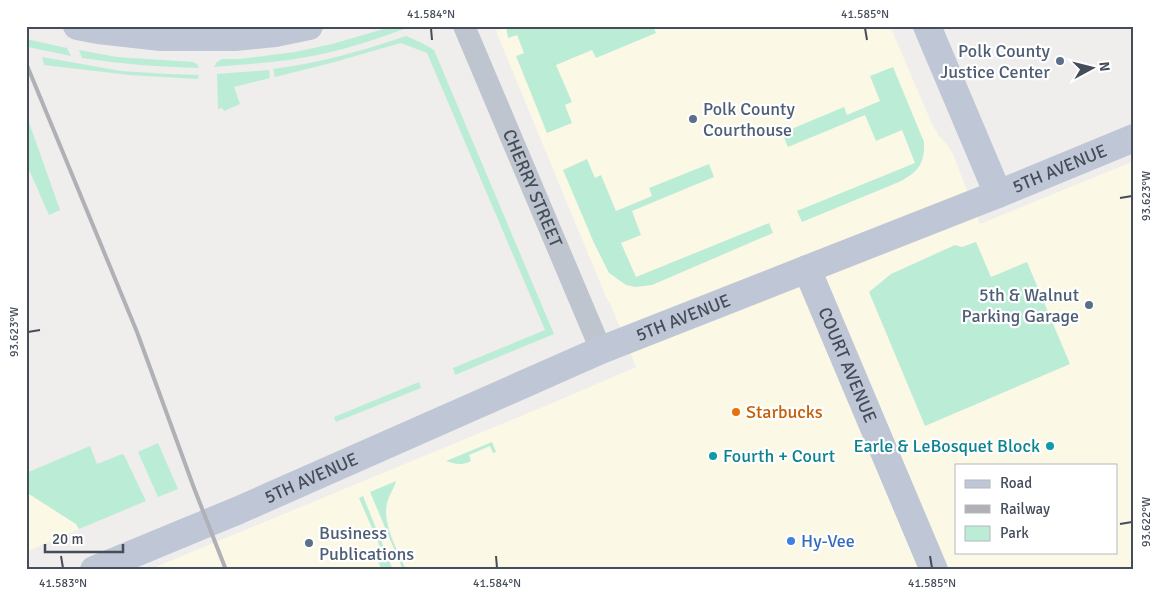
<svg xmlns="http://www.w3.org/2000/svg" width="1160" height="596" font-family="Signika,sans-serif">
<rect width="100%" height="100%" fill="#f0eded"/>
<g fill="#fbf8e5" fill-rule="evenodd">
<path d="M496 26H890L932 124 939 136 946 143 953 154 980 224 1134 161V570H148L550 404 636 367 611 305 606 297 500 41 497 34ZM956 465H1116V552H956Z"/>
<polygon points="26,492 76,524 79,529 26,552"/>
</g>
<g fill="#bbedd6">
<path d="M394 26H408L407 28C379 38 351 48 322 54 287 62 250 64 214 67L217 62 222 59H239L295 52 332 44Z"/>
<polygon points="506,26 653,26 656,33 596,58 592,50 556,65 572,102 565,105 572,123 547,133 516,56 524,53 517,35 508,38"/>
<path d="M406 36 420 42 434 50 554 334 455 375 453 368 545 330 427 53 401 43 331 63 275 77 273 69C319 63 362 51 406 36Z"/>
<polygon points="26,39 67,48 71,56 28,47"/>
<path d="M79 50 117 57 193 62 197 64 199 68C160 67 121 64 82 58Z"/>
<polygon points="42,57 121,71 168,74 199,75 198,79 129,75 44,65"/>
<path d="M893 67 924 142C925 164 918 172 899 182L802 222 797 211 915 163 902 130 876 141 865 115 788 147 782 133 844 107 847 115 880 101 870 76Z"/>
<polygon points="269,70 270,78 234,87 240,104 224,111 222,108 218,109 217,74"/>
<polygon points="26,114 60,210 49,215 26,163"/>
<polygon points="587,159 595,178 601,175 616,211 652,196 649,188 709,164 714,177 632,211 641,235 621,243 636,277 769,223 773,233 652,285 636,287 626,285 609,273 594,243 563,170"/>
<polygon points="976,242 991,277 1027,262 1070,364 925,426 869,292 891,274 955,245 962,247"/>
<polygon points="419,382 421,388 336,422 334,417"/>
<path d="M492 442 496 452 493 453 490 446 469 455 471 461C461 466 456 464 446 461Z"/>
<polygon points="158,443 178,489 158,497 138,452"/>
<polygon points="90,446 97,464 122,454 124,455 146,501 79,529 76,524 26,492 26,473"/>
<path d="M396 481C394 489 389 495 387 503 382 524 398 551 406 570H403L370 492Z"/>
<polygon points="363,496 393,570 382,570 374,553 381,549 359,498"/>
</g>
<g fill="none" stroke-linecap="round" stroke-linejoin="round">
<path stroke="#bec5cf" stroke-width="22" id="s1" d="M464 26 601 350"/>
<g stroke="#bfc7d6" stroke-width="28">
<polyline points="77,26 98,30 161,37 235,37 275,33 309,26"/>
<polyline points="927,26 998,194"/>
<path id="s2" d="M807 269 934 570"/>
<path id="s3" d="M94 570 239 510 601 350 998 194 1134 138"/>
</g>
<polyline stroke="#afb1b7" stroke-width="4" points="26,63 137,332 194,488 226,570"/>
</g>
<path fill="none" stroke="#464d5a" stroke-width="2" d="M431 28 432 40M865 28 867 40M1120 198 1132 196M28 332 40 330M1120 524 1132 522M61 556 63 568M496 556 497 568M930 556 932 568"/>
<g fill="#5c6f8a" stroke="#fff" stroke-width="2">
<circle cx="1060" cy="61" r="5"/>
<circle cx="693" cy="119" r="5"/>
<circle cx="1089" cy="305" r="5"/>
<circle cx="309" cy="543" r="5"/>
</g>
<circle fill="#e8710a" stroke="#fff" stroke-width="2" cx="736" cy="412" r="5"/>
<g fill="#0f9aa8" stroke="#fff" stroke-width="2">
<circle cx="1050" cy="446" r="5"/>
<circle cx="713" cy="456" r="5"/>
</g>
<circle fill="#3f7fe0" stroke="#fff" stroke-width="2" cx="791" cy="541" r="5"/>
<g text-anchor="middle" stroke-width="4.5" stroke-linejoin="round" paint-order="stroke">
<g font-size="18" fill="#4e5e75" stroke="#fff" text-anchor="end">
<text x="1050" y="57">Polk County<tspan x="1050" dy="21">Justice Center</tspan></text>
<text x="703" y="115" text-anchor="start">Polk County<tspan x="703" dy="21">Courthouse</tspan></text>
<text x="1079" y="301">5th &amp; Walnut<tspan x="1079" dy="21">Parking Garage</tspan></text>
<text x="319" y="539" text-anchor="start">Business<tspan x="319" dy="21">Publications</tspan></text>
</g>
<g font-size="18" fill="#464d5a" stroke="#fff">
<text dy="6" stroke="none"><textPath href="#s3" startOffset="1046">5TH AVENUE</textPath></text>
<text dy="6" stroke="none"><textPath href="#s1" startOffset="176">CHERRY STREET</textPath></text>
<text dy="6" stroke="none"><textPath href="#s3" startOffset="641">5TH AVENUE</textPath></text>
<text dy="6" stroke="none"><textPath href="#s2" startOffset="104">COURT AVENUE</textPath></text>
<text dy="6" stroke="none"><textPath href="#s3" startOffset="236">5TH AVENUE</textPath></text>
</g>
<g font-size="18" fill="#c56008" stroke="#fff" text-anchor="start">
<text x="746" y="418">Starbucks</text>
</g>
<g font-size="18" fill="#0d838f" stroke="#fff" text-anchor="end">
<text x="1040" y="452">Earle &amp; LeBosquet Block</text>
<text x="723" y="462" text-anchor="start">Fourth + Court</text>
</g>
<g font-size="18" fill="#366cbe" stroke="#fff" text-anchor="start">
<text x="801" y="547">Hy-Vee</text>
</g>
</g>
<rect width="1160" height="596" fill="none" stroke="#ffffff" stroke-width="55"/>
<rect x="955" y="464" width="162" height="90" fill="#ffffff" stroke="#b5b8bd"/>
<rect x="965" y="480" width="25" height="8" fill="#bfc7d6" stroke="#b5b8bd"/>
<text x="1000" y="488" font-size="15" fill="#464d5a">Road</text>
<rect x="965" y="505" width="25" height="8" fill="#afb1b7" stroke="#b5b8bd"/>
<text x="1000" y="514" font-size="15" fill="#464d5a">Railway</text>
<rect x="965" y="526" width="25" height="15" fill="#bbedd6" stroke="#b5b8bd"/>
<text x="1000" y="538" font-size="15" fill="#464d5a">Park</text>
<g transform="translate(1092 68) rotate(83)" stroke="#ffffff" stroke-width="4" paint-order="stroke">
<path d="M0-4L9 19L0 12L-9 19Z" fill="#464d5a"/>
<text y="-8" font-size="14" font-weight="bold" text-anchor="middle" fill="#464d5a">N</text>
</g>
<path d="M45 544v8h78v-8" fill="none" stroke="#464d5a" stroke-width="2.5"/>
<text x="52" y="544" font-size="15" fill="#464d5a" stroke="#ffffff" stroke-width="4" paint-order="stroke">20 m</text>
<rect x="28" y="28" width="1104" height="540" fill="none" stroke="#464d5a" stroke-width="2"/>
<g font-size="12" text-anchor="middle" fill="#464d5a">
<text x="431" y="18">41.584°N</text>
<text x="865" y="18">41.585°N</text>
<text transform="translate(1146 196) rotate(-90)" y="4">93.623°W</text>
<text transform="translate(14 332) rotate(-90)" y="4">93.623°W</text>
<text transform="translate(1146 522) rotate(-90)" y="4">93.622°W</text>
<text x="63" y="587">41.583°N</text>
<text x="497" y="587">41.584°N</text>
<text x="932" y="587">41.585°N</text>
</g>
</svg>
